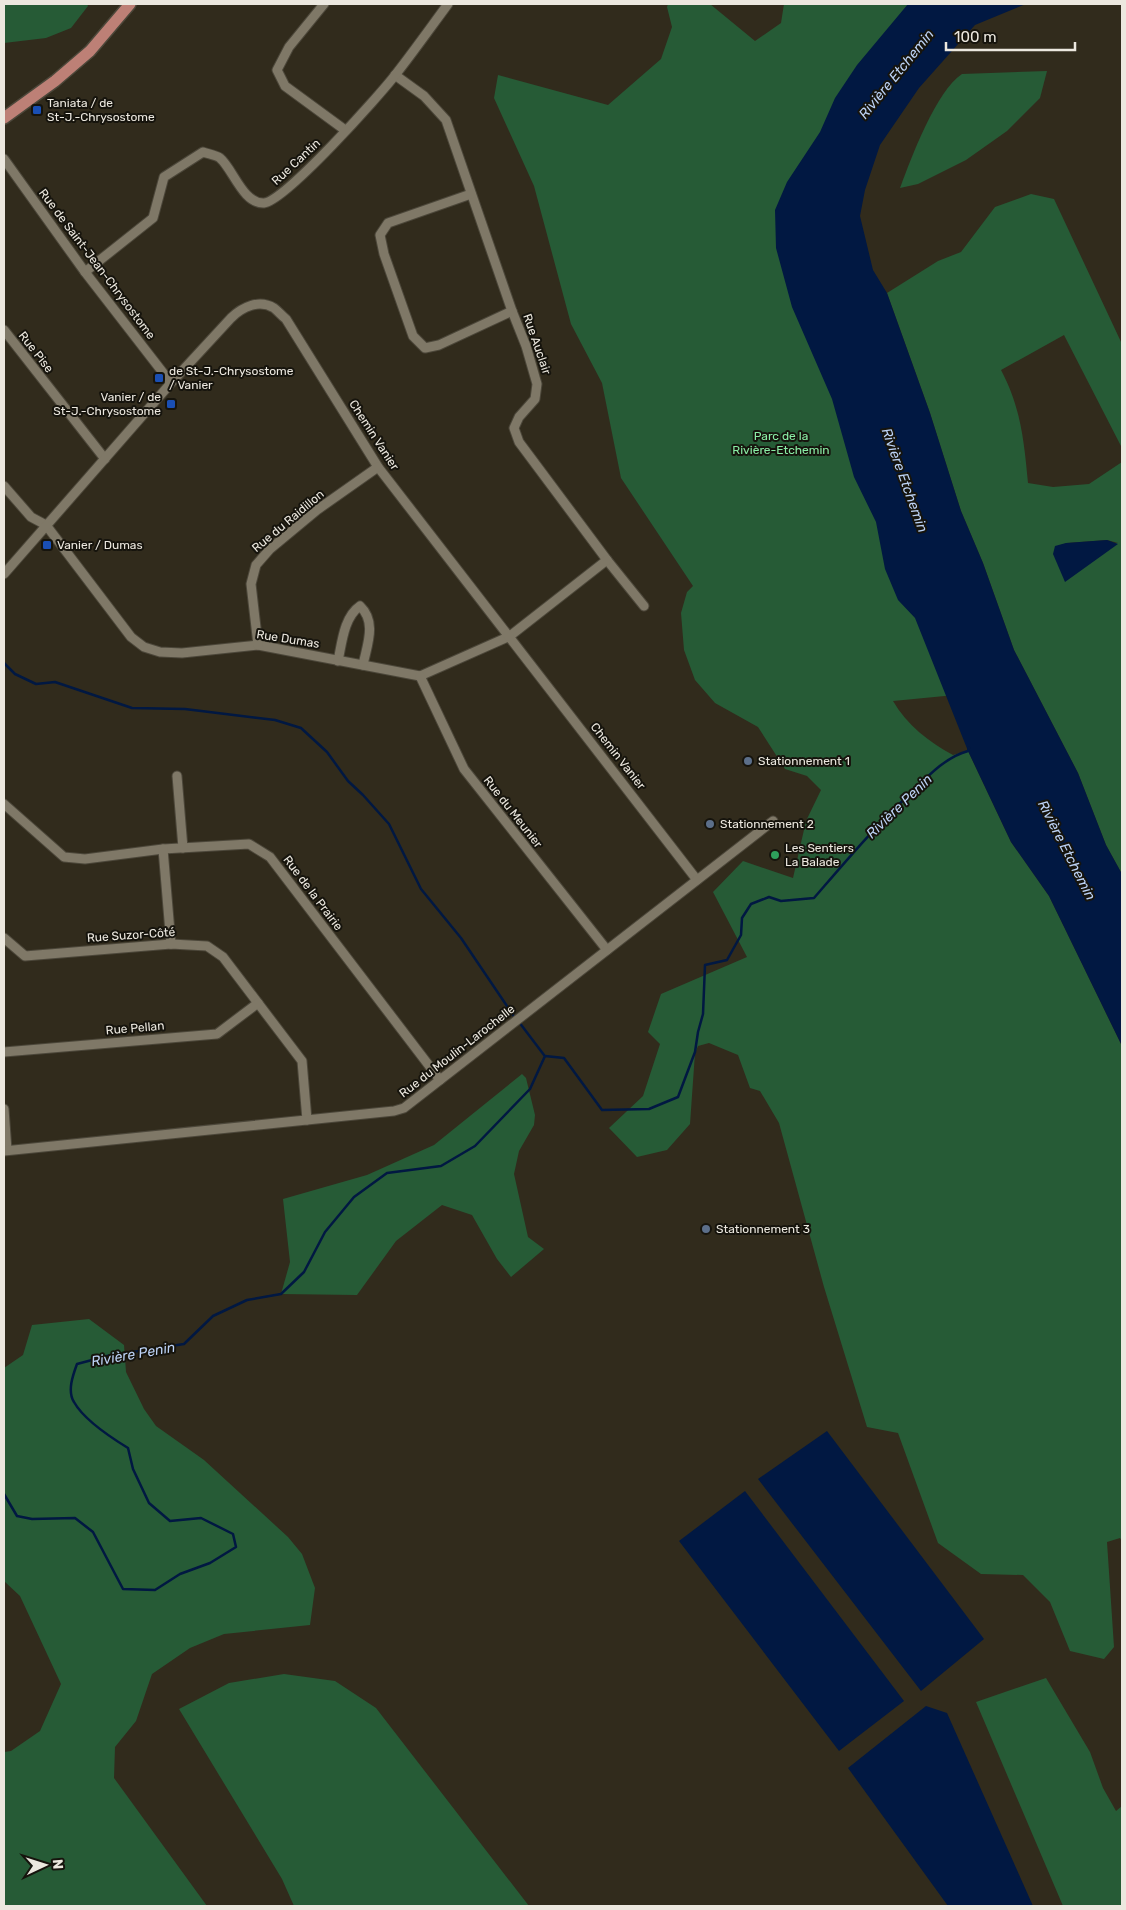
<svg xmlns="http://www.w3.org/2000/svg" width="1126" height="1910" font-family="Rubik,sans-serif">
<rect width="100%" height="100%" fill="#312b1c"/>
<g fill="#265b36" fill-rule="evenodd">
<polygon points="4,4 87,4 88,6 71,28 46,38 4,43"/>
<path d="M668 4H710L755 41 781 23 784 4H953L854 127 831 276 986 692 893 701C907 725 929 742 953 755L968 751 1011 842 1049 896 1122 1046V1541L1120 1538 1107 1542 1114 1647 1104 1659 1070 1651 1050 1602 1023 1575 981 1574 938 1543 898 1433 867 1427 824 1287 779 1123 760 1091 750 1088 738 1055 709 1043 698 1046 695 1053 690 1124 667 1150 637 1157 609 1128 643 1096 660 1044 648 1032 661 994 747 957 713 892 743 861 793 878 806 821 821 790 807 776 785 769 758 727 715 703 695 680 684 650 681 613 687 592 693 586 621 478 602 383 571 324 534 186 494 98 498 75 608 105 661 59 672 27 667 7Z"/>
<path d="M1047 71 1040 98 1007 131 966 160 918 184 900 188C911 158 936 91 962 74Z"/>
<path d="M1031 194 1054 199 1122 344V448L1064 335 1001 370C1021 408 1024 441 1028 483L1053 487 1089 484 1122 462V874L1106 845 1078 773 1014 650 983 563 961 511 930 413 887 293 938 261 961 252 995 207ZM1107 540 1118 543 1055 547 1067 543Z"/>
<polygon points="522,1074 526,1078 535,1115 534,1125 519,1151 514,1174 528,1237 544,1249 511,1277 497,1259 472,1215 442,1205 396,1241 357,1295 281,1294 290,1262 283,1199 367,1175 434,1145"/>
<polygon points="89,1319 124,1345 126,1372 144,1409 156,1426 204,1460 288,1537 302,1554 315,1588 310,1625 224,1634 190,1648 152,1674 136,1721 115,1747 114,1778 207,1906 4,1906 4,1752 11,1751 40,1731 61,1684 20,1596 4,1581 4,1368 23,1355 32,1325"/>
<polygon points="284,1674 335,1681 376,1708 529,1906 294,1906 282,1879 179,1709 229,1683"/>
<polygon points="1046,1678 1090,1752 1103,1788 1116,1811 1122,1806 1122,1906 1063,1906 976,1702"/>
</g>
<g fill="#011842">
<polygon points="908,4 1026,4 975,25 919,88 880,145 865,190 860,216 873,270 887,293 930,413 961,511 983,563 1014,650 1078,773 1106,845 1122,874 1122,1046 1049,896 1011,842 968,751 915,618 898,600 885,569 876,522 854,477 832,399 792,307 776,248 775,210 787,182 820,132 835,98 857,65"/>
<polygon points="1107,540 1118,544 1065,582 1053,554 1055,546 1066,543"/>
<polygon points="827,1431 984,1639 921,1691 758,1479"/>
<polygon points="745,1491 904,1701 839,1751 679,1541"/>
<polygon points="926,1706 947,1713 1033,1906 948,1906 848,1768"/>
</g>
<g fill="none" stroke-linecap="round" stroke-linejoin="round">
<g stroke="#011842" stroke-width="2.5">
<polyline points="4,663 15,674 36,684 55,682 132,708 185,709 275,720 301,728 327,752 348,781 363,795 389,824 421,889 461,938 515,1018"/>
<polyline points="519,1022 544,1055"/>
<path d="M4 1494 17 1516 32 1519 75 1518 93 1532 123 1589 155 1590 180 1574 210 1563 236 1547 233 1534 201 1518 170 1521 149 1503 133 1469 128 1448C110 1437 84 1420 74 1402 67 1391 73 1375 77 1364L107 1356 184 1344 213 1316 247 1300 281 1294 304 1272 325 1232 354 1197 387 1173 441 1166 475 1146 530 1089 545 1056 564 1058 602 1110 649 1109 678 1097 695 1052 698 1032 703 1014 705 965 727 960 741 935 742 918 751 904 769 897 781 901 814 898C846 861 877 824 913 791 929 775 946 757 968 751L969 748"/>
</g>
<defs>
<g id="minor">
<polyline points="324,4 289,47 277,70 285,86 345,130"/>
<polyline points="395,75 424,96 446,120 512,311 526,346 537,384 535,399 519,417 514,428 519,442 607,560 644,606"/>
<polyline points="4,159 85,272 171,383"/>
<polyline points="471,194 388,223 380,235 384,254 413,336 425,348 439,345 512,311"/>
<path d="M85 272 153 218 164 177 203 152C208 154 216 155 220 158 233 169 243 204 264 203 285 201 380 95 396 74 414 51 431 27 448 4"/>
<polyline points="4,330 105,459"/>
<polyline points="4,486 31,517 46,525 131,637 144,647 160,652 182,653 258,645 420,676 510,636 607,560"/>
<path d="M4 574 171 383 231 318C242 307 259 299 274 308 278 311 282 316 286 319L378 467 697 880"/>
<polyline points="258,645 251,584 256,565 270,549 317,510 378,467"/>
<path d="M338 661C342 642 344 617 360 606 377 622 367 645 363 665"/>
<polyline points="420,676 464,769 607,950"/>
<polyline points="177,776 183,848"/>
<polyline points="4,804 64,857 85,859 163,849 249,844 270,857 440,1080"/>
<polyline points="163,849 171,944"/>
<polyline points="4,938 25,956 171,944 207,946 223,957 302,1061 307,1120"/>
<polyline points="4,1052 217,1034 258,1003"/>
<polyline points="4,1109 7,1150"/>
<polyline points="4,1151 394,1111 404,1108 773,821"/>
</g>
<polyline id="major" points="4,118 55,81 90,51 130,4"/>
</defs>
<use href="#minor" stroke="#4c473a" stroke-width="11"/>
<use href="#major" stroke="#4c473a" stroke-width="14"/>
<use href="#minor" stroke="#7f7867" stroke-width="9"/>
<use href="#major" stroke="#bd8076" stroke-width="11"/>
</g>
<g fill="#1a4fb4" stroke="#16140d" stroke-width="2">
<rect x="32" y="105" width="10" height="10" rx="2.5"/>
<rect x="154" y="373" width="10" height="10" rx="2.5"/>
<rect x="166" y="399" width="10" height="10" rx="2.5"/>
<rect x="42" y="540" width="10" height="10" rx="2.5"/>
</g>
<g fill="#5c6f8a" stroke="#16140d" stroke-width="2">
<circle cx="748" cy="761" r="5"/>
<circle cx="710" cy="824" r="5"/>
<circle cx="706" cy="1229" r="5"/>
</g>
<circle fill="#2e9e5b" stroke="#16140d" stroke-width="2" cx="775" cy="855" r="5"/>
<g text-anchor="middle" stroke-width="4" stroke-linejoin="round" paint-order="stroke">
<g font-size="12" fill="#ece8df" stroke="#16140d" text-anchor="start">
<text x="47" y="107">Taniata / de<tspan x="47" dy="14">St-J.-Chrysostome</tspan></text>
<text x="169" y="375">de St-J.-Chrysostome<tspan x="169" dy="14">/ Vanier</tspan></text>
<text x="161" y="401" text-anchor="end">Vanier / de<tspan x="161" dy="14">St-J.-Chrysostome</tspan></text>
<text x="57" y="549">Vanier / Dumas</text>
<text x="758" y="765">Stationnement 1</text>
<text x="720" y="828">Stationnement 2</text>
<text x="785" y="852">Les Sentiers<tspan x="785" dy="14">La Balade</tspan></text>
<text x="716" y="1233">Stationnement 3</text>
</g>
<g font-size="12" fill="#ece8df" stroke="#16140d">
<text transform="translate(296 162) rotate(-43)" y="4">Rue Cantin</text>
<text transform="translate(97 264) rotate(53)" y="4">Rue de Saint-Jean-Chrysostome</text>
<text transform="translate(537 344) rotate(71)" y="4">Rue Auclair</text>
<text transform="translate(36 352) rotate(52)" y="4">Rue Pise</text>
<text transform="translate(374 435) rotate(57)" y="4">Chemin Vanier</text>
<text transform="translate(288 521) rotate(-40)" y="4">Rue du Raidillon</text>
<text transform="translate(288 639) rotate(9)" y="4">Rue Dumas</text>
<text transform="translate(618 756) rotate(52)" y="4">Chemin Vanier</text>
<text transform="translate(513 812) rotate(52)" y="4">Rue du Meunier</text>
<text transform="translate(313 893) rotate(53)" y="4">Rue de la Prairie</text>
<text transform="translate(131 935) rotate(-4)" y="4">Rue Suzor-Côté</text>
<text transform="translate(135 1028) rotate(-5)" y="4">Rue Pellan</text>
<text transform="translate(457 1051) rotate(-38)" y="4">Rue du Moulin-Larochelle</text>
</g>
<g font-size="12" fill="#8aeda5" stroke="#16140d">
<text x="781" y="440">Parc de la<tspan x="781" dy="14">Rivière-Etchemin</tspan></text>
</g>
<g font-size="14" font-style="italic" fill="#bcd2f5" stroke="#16140d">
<text transform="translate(896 74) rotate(-51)" y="5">Rivière Etchemin</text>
<text transform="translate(905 480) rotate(70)" y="5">Rivière Etchemin</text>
<text transform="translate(899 806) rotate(-44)" y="5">Rivière Penin</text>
<text transform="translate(1067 850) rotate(63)" y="5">Rivière Etchemin</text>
<text transform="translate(133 1354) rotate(-10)" y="5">Rivière Penin</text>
</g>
</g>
<rect width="1126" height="1910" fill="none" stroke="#ece8df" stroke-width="10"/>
<g transform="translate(45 1865) rotate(86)" stroke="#16140d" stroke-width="4" paint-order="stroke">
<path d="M0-4L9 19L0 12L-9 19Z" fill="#ece8df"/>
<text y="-8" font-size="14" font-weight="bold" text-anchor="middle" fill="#ece8df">N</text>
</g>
<path d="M946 42v8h129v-8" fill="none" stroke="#ece8df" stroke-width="2.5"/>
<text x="954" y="42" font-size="15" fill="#ece8df" stroke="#16140d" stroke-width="4" paint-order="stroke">100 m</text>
</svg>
